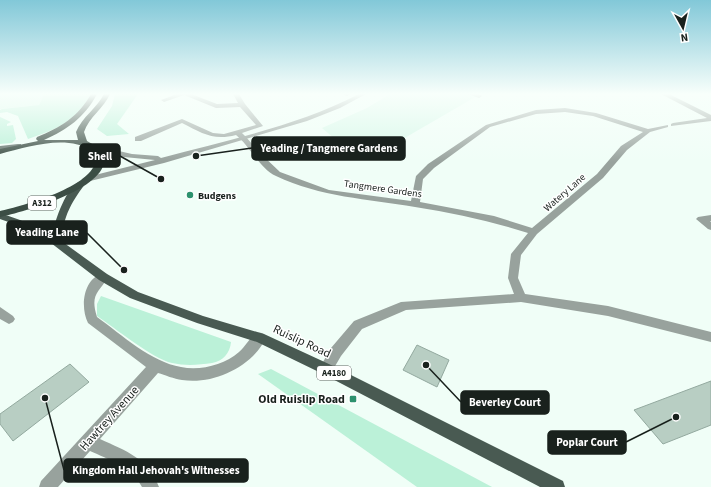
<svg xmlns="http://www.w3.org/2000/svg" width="711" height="487" font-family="'Source Sans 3',sans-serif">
<rect width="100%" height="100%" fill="#f0fef7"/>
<g fill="#d8f8e9">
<polygon points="0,94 44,94 39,105 0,109"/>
<polygon points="390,94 466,94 477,96 377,154 342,145 322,128 367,108"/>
</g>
<g fill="#bbf1d8">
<path d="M44 94H91C77 121 55 130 28 139L18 116 7 112 0 113V110L2 109 39 105Z"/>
<polygon points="115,94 138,94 117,124 129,134 107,136 97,129 112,106"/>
<polygon points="0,117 11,122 7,124 7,126 13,125 16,139 12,143 0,144"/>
<path d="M101 296 231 342C230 353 223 361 212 363 199 365 185 366 172 363 153 359 115 328 97 316V304Z"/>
<polygon points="271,369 492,487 417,487 258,374"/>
</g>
<g fill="#b8cec3" stroke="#93a99f">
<polygon points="417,345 449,360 437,387 403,370"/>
<polygon points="70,364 89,382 13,441 0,424 0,414"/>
<polygon points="711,381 711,425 663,444 634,410"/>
</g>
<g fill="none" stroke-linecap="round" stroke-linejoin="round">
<g fill="#98a29d" fill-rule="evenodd">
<path d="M177 94H191L217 104 238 103 233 94H239L245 104 263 126 242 133 246 137 260 153 280 172 329 190 411 201 416 176 428 164 486 125 536 110 565 108 596 113 648 129 668 125V127L650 132 627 150 603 178 537 234 521 255 518 278 525 294 608 306 711 332V342L608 316 521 302 406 310 362 329 341 356 331 373 326 375 321 373 319 369 331 348 354 321 401 302 514 294 508 278 511 254 528 233C491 221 453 213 415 207 368 199 320 197 276 176 260 169 249 145 236 135 213 141 202 133 182 123L141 141H135V137L182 119 213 133 224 134 256 125 240 107 216 108 184 95 164 102 161 100ZM565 112 593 116 643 132 621 146 597 174 532 228 494 216 420 202 423 179 434 168 490 127 536 114Z"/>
<polygon points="343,94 350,94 347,96"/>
<polygon points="468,94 478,94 482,96 479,98"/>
<polygon points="661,94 669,94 711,115 711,121 671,126 671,124 673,123 707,118"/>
<polygon points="711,215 711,221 710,221 711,222 711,230 708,229 696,219 698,217"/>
<path d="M103 273 107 274 108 277C98 294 90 294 97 317 122 335 151 362 181 367 200 371 224 365 239 352 245 347 249 338 256 334 259 332 261 333 264 334L266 338C252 367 213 385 182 380 174 379 165 375 158 373L100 439C126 451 148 458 159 487H142C132 468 108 459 90 451L58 487H39L41 481 146 367 88 323C80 307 83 279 103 273Z"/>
<polygon points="0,307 13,316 15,319 13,322 9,324 0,319"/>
</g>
<path fill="#98a29d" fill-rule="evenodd" d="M359 94H366L340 108 307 121 164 163 86 182 82 180 83 178 155 160 124 157 88 148V144L132 154 158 156 161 158C228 140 297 126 359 94Z"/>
<polygon fill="#697771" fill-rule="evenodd" points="18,144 21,144 21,148 0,150 0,146"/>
<path fill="#495a52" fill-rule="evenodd" d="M81 181 85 184C69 206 66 213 60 240L107 274 138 292 203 316 264 334 331 365 563 481 565 487H540L321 373 257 342 197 323 130 298 99 280 51 243 14 224 0 219V213L20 220 52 235C55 221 66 186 81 181Z"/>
<path fill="#3c4e45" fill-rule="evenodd" d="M91 94H97C85 117 67 130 44 140H78L76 132C82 117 97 108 104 94H110C104 108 89 117 84 132L87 141 101 149C102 152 103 155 104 158 108 189 23 212 0 217V211C22 206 94 187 96 159 96 157 94 153 93 151 66 134 28 147 0 154V149L38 141 36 139 37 137C60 128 79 116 91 94Z"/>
</g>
<linearGradient id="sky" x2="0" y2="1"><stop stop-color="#82c8d8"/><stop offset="0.58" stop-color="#f8fffb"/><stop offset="1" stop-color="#f8fffb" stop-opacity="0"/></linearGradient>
<rect width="711" height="162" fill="url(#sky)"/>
<g fill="#2d926e" stroke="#fff" stroke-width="1.5">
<circle cx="190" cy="195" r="4"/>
<rect x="349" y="395" width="8" height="8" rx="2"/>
</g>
<g text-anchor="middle" stroke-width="3" stroke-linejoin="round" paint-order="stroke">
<g fill="#fff" stroke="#5e6461" stroke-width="1">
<rect x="28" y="196" width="28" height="14" rx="3"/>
<rect x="317" y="366" width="34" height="14" rx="3"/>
</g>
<g font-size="9" font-weight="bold" fill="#19211d">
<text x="42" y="206">A312</text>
<text x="334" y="376">A4180</text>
</g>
<g font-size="10" fill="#19211d" stroke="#fff">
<text transform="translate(383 188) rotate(8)" y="4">Tangmere Gardens</text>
<text transform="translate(564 192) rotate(-41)" y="4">Watery Lane</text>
</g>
<g font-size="10" font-weight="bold" fill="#19211d" stroke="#fff" text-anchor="start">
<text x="198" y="199">Budgens</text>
</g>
<g font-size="12" fill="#19211d" stroke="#fff">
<text transform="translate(302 341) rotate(25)" y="4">Ruislip Road</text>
<text transform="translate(109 418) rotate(-48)" y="4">Hawtrey Avenue</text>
</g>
<g font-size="12" font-weight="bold" fill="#19211d" stroke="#fff" text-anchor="end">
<text x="345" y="403">Old Ruislip Road</text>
</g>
</g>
<path fill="none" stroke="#19211d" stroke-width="1.5" d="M196 156L252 148M161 179L120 156M124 270L87 233M426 365L461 402M676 417L626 442M45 398L64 470"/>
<g fill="#19211d" stroke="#fff" stroke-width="1.5">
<circle cx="196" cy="156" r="4"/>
<circle cx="161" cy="179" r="4"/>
<circle cx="124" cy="270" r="4"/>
<circle cx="426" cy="365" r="4"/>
<circle cx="676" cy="417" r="4"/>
<circle cx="45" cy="398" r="4"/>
</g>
<g fill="#19211d" stroke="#19211d" stroke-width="1.5">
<rect x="252" y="137" width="153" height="23" rx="4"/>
<rect x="80" y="144" width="40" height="23" rx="4"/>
<rect x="7" y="221" width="80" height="23" rx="4"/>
<rect x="461" y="391" width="88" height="23" rx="4"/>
<rect x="548" y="431" width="78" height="23" rx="4"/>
<rect x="64" y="459" width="184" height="23" rx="4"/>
</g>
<g font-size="11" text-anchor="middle" font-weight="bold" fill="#fff">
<text x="329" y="152">Yeading / Tangmere Gardens</text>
<text x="100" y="160">Shell</text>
<text x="47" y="236">Yeading Lane</text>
<text x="505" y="406">Beverley Court</text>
<text x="587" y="446">Poplar Court</text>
<text x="156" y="474">Kingdom Hall Jehovah's Witnesses</text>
</g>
<g transform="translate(683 28) rotate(172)" stroke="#ffffff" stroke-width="3" paint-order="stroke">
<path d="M0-3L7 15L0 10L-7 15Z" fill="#19211d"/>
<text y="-6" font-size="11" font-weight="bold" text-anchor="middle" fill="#19211d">N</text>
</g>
</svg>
